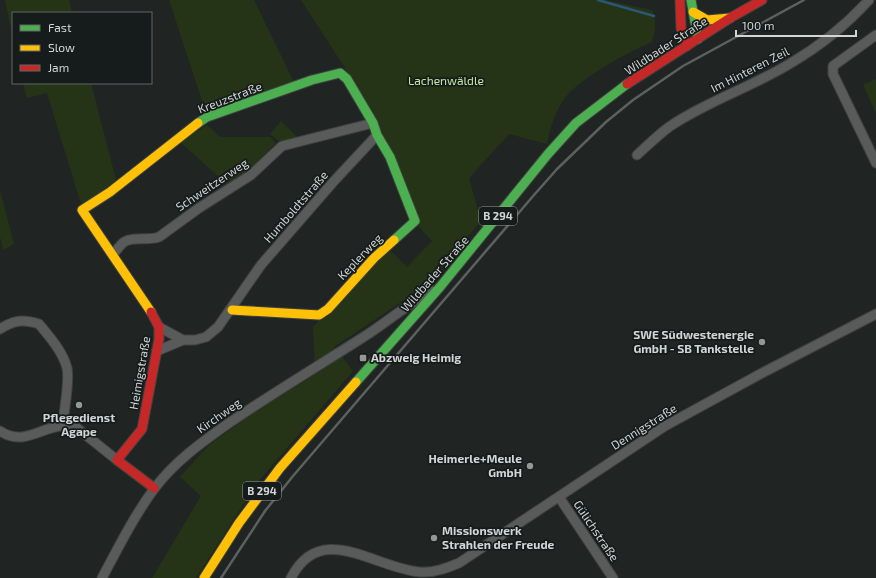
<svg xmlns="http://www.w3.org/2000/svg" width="876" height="578" font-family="'Exo 2',sans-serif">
<rect width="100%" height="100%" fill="#202523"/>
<g fill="#253317">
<polygon points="5,0 69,0 72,13 13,13 13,37"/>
<polygon points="169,0 254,0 294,82 206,113"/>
<path d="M301 0H606L652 10C657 20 655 32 652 42 628 52 580 78 565 98 555 111 550 129 547 144L509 134 469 178 481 221 428 284 334 347 353 371 258 482 196 578H152L201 496 180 477 209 445 252 414 315 374 313 327 388 248 407 267 432 241 419 227 387 141 345 68Z"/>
<polygon points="876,79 876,113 863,85"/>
<polygon points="23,83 91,83 116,180 84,204 80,201 47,93 27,98"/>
<polygon points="281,121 298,138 280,142 270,134"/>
<polygon points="207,125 220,137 270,137 276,143 250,169 228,185 180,142"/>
<polygon points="0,190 14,244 3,250 0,237"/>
</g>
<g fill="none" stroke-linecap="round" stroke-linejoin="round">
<polyline stroke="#295775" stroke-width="2.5" points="598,0 654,16"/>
<defs>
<g id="street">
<polyline points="876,35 833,66 833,74 876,163"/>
<path d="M637 155C647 146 658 135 669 127 707 101 752 87 791 63 820 46 846 25 869 0"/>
<path d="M113 254C117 250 120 245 124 242 133 236 149 241 159 237L199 208 251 175 282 146 373 123"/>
<polyline points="159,327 183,340"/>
<path d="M0 329C14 320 23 319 39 324 49 336 63 352 67 368 70 382 64 408 63 424"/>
<polyline points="157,351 183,340 195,340 206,337 218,327 261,265 335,180 377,135"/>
<path d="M0 431C29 450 48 417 77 428L117 460"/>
<polyline points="559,497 613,578"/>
<path d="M102 578C118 548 134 516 154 489 174 462 202 442 229 423 273 393 318 366 362 338 386 323 407 304 433 291"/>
<path d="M291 578C321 520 374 568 420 572 434 573 447 568 459 563L665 426 762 373 876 314"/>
</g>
<g id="fast">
<polyline points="691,0 698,39"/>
<polyline points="198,123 207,117 312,80 340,73 347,79 373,123 377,135 390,157 415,221 394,240"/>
<polyline points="356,382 440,287 548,154 576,123 627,84"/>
</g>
<g id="slow">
<polyline points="693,12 707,20 730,18"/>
<polyline points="232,310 319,315 328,309 374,258 394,240"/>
<polyline points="151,312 82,210 110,192 198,123"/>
<polyline points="204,578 239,523 280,468 356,382"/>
</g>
<g id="jam">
<polyline points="680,0 681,28 687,46"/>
<polyline points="627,84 730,18 762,0"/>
<polyline points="151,312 159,327 159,339 142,429 117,460 154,488"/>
</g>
</defs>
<use href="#street" stroke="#3e4240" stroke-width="11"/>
<use href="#fast" stroke="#3e4240" stroke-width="11"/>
<use href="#slow" stroke="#3e4240" stroke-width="11"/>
<use href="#jam" stroke="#3e4240" stroke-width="11"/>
<use href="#street" stroke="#585b5a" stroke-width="9"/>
<use href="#fast" stroke="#4caf50" stroke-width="9"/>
<use href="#slow" stroke="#ffc107" stroke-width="9"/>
<use href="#jam" stroke="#c62828" stroke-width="9"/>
<polyline stroke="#5c605f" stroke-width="2.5" points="221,578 265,511 293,476 534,195 557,169 606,122 633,100 683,66 804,0"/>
</g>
<g fill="#939796" stroke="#151c1b" stroke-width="1.5">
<circle cx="762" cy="342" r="4"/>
<rect x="359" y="354" width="8" height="8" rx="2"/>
<circle cx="79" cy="405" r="4"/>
<circle cx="530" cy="466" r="4"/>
<circle cx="434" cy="538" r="4"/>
</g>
<g text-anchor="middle" stroke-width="3.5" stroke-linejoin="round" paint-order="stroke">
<g fill="#151c1b" stroke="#999e9c" stroke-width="1">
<rect x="479" y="207" width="38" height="18" rx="3"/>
<rect x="243" y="482" width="38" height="18" rx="3"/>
</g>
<g font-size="11" font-weight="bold" fill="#d1d5d4">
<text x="498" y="220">B 294</text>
<text x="262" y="495">B 294</text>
</g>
<g font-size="12" fill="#d1d5d4" stroke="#151c1b">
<text transform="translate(666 46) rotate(-33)" y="4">Wildbader Straße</text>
<text transform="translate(750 70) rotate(-27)" y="4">Im Hinteren Zeil</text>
<text transform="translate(230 98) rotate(-21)" y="4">Kreuzstraße</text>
<text transform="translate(212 185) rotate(-34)" y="4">Schweitzerweg</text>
<text transform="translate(296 207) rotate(-49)" y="4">Humboldtstraße</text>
<text transform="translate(360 257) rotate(-46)" y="4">Keplerweg</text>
<text transform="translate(435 274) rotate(-49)" y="4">Wildbader Straße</text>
<text transform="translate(140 373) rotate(-80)" y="4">Heimigstraße</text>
<text transform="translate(219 416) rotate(-35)" y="4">Kirchweg</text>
<text transform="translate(644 427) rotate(-32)" y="4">Dennigstraße</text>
<text transform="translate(596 531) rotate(56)" y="4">Gülichstraße</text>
</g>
<g font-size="12" fill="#c1e89c" stroke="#151c1b">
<text x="446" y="85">Lachenwäldle</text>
</g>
<g font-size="12" font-weight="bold" fill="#d1d5d4" stroke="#151c1b" text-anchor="end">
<text x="754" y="339">SWE Südwestenergie<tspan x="754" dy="14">GmbH - SB Tankstelle</tspan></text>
<text x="371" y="362" text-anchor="start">Abzweig Heimig</text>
<text x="79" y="422" text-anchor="middle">Pflegedienst<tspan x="79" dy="14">Agape</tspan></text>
<text x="522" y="463">Heimerle+Meule<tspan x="522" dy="14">GmbH</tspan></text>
<text x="442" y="535" text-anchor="start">Missionswerk<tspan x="442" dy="14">Strahlen der Freude</tspan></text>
</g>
</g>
<rect x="12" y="12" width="140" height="72" fill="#151c1b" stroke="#606665"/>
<rect x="20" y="25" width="20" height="6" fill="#4caf50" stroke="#606665"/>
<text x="48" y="32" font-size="12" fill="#d1d5d4">Fast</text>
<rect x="20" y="45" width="20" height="6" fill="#ffc107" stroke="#606665"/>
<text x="48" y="52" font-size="12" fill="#d1d5d4">Slow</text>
<rect x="20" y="65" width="20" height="6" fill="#c62828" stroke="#606665"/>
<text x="48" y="72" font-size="12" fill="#d1d5d4">Jam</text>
<path d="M736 30v6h120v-6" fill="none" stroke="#d1d5d4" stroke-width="2"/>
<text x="742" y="30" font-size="12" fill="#d1d5d4" stroke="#151c1b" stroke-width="3" paint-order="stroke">100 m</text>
</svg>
